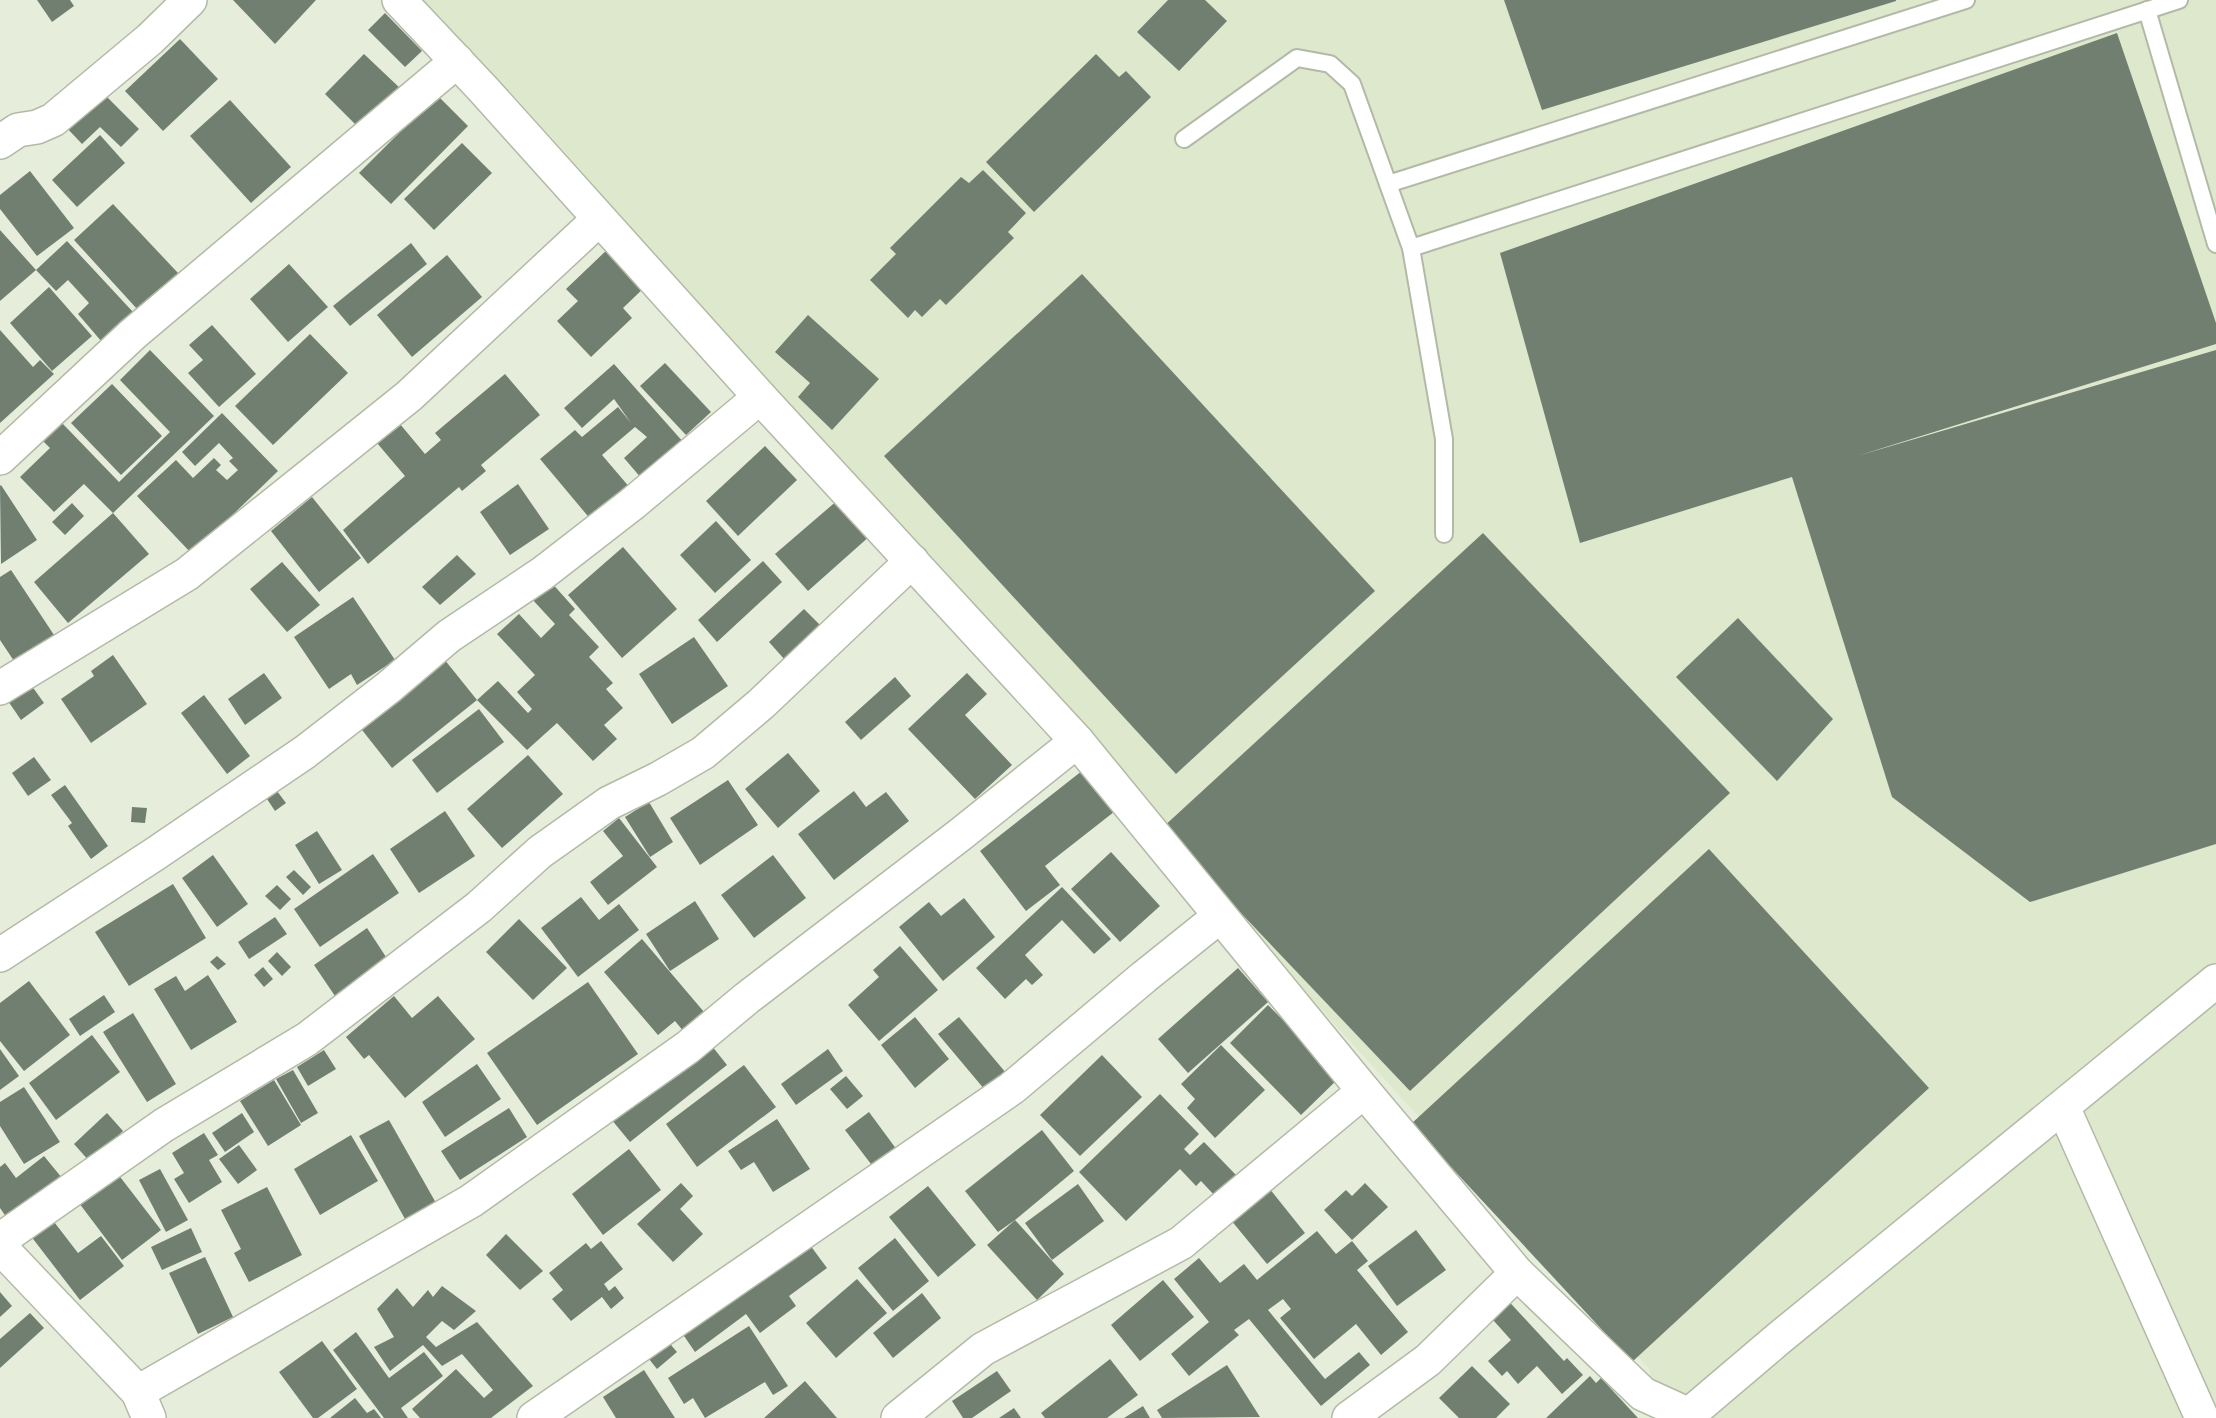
<svg xmlns="http://www.w3.org/2000/svg" width="2216" height="1418" font-family="'Work Sans',sans-serif">
<rect width="100%" height="100%" fill="#e6eedb"/>
<polygon fill="#dde8cd" points="394,0 2216,0 2216,1418 1649,1418 1650,1370 1231,911"/>
<g fill="#717f71">
<polygon points="37,0 70,0 74,6 52,22"/>
<polygon points="233,0 316,0 275,44"/>
<polygon points="1168,0 1205,0 1227,21 1179,71 1137,32"/>
<polygon points="1504,0 1896,0 1896,1 1542,110"/>
<polygon points="385,13 422,51 405,67 368,30"/>
<polygon points="2117,33 2216,323 2216,344 1857,456 2216,350 2216,844 2030,902 1892,797 1792,477 1580,543 1500,253"/>
<polygon points="180,39 218,79 163,131 125,91"/>
<polygon points="364,54 402,90 362,131 325,94"/>
<polygon points="1096,54 1119,77 1126,71 1151,97 1034,212 986,162"/>
<polygon points="101,91 139,129 121,147 100,127 82,144 65,126"/>
<polygon points="437,95 468,126 391,204 359,173"/>
<polygon points="230,100 291,167 251,203 190,136"/>
<polygon points="100,135 125,163 77,207 52,180"/>
<polygon points="462,143 492,173 434,230 404,199"/>
<polygon points="983,170 1026,213 1008,232 1014,238 946,305 940,299 922,317 915,310 908,318 870,280 896,254 890,248 961,177 969,183"/>
<polygon points="30,171 74,228 37,256 0,209 0,195"/>
<polygon points="113,204 178,273 138,310 74,240"/>
<polygon points="0,230 36,270 0,301"/>
<polygon points="67,241 133,312 113,330 108,349 78,314 89,303 68,280 56,291 36,270"/>
<polygon points="411,243 427,264 350,326 333,306"/>
<polygon points="611,246 648,284 623,308 632,318 591,357 557,321 578,301 566,289"/>
<polygon points="447,255 482,297 412,357 377,315"/>
<polygon points="289,264 328,307 288,342 250,299"/>
<polygon points="1082,274 1375,591 1176,774 884,456"/>
<polygon points="49,287 92,336 52,371 10,323"/>
<polygon points="808,315 879,379 832,430 798,397 810,383 775,352"/>
<polygon points="212,325 256,374 219,407 188,373 203,360 189,345"/>
<polygon points="0,330 33,367 40,360 54,374 0,423"/>
<polygon points="310,334 348,373 273,445 235,406"/>
<polygon points="150,350 214,416 113,513 84,484 54,512 20,477 50,448 43,441 62,423 119,482 170,432 120,380"/>
<polygon points="665,363 711,412 686,435 640,386"/>
<polygon points="614,364 684,443 642,479 624,458 647,437 635,427 602,455 631,489 592,521 540,459 575,430 582,437 618,407 631,423 614,399 582,428 564,408"/>
<polygon points="505,374 540,415 481,465 486,471 462,491 459,487 368,564 343,530 405,476 377,443 400,424 425,454 441,440 435,433"/>
<polygon points="112,384 162,436 121,475 71,423"/>
<polygon points="222,413 278,471 192,554 137,496 176,460 193,478 214,458 221,465 216,470 227,480 238,470 229,461 233,458 219,443 195,466 182,452"/>
<polygon points="765,446 797,480 738,536 706,501"/>
<polygon points="518,484 549,529 510,555 480,512"/>
<polygon points="1,485 37,540 1,564 0,486"/>
<polygon points="312,497 361,558 319,592 271,531"/>
<polygon points="839,499 871,535 808,591 775,554"/>
<polygon points="72,503 84,516 65,535 52,522"/>
<polygon points="113,513 149,554 68,623 34,582"/>
<polygon points="716,521 751,560 715,593 680,555"/>
<polygon points="1483,533 1730,793 1410,1091 1161,829"/>
<polygon points="623,547 677,609 622,658 568,595"/>
<polygon points="457,555 476,574 440,605 422,587"/>
<polygon points="763,561 782,582 717,642 698,620"/>
<polygon points="282,562 320,605 287,632 250,589"/>
<polygon points="11,570 56,638 16,664 0,640 0,577"/>
<polygon points="550,581 575,609 569,615 599,647 589,657 613,683 606,689 623,708 604,725 617,739 593,761 557,723 527,750 477,700 392,768 355,721 440,654 477,700 498,681 528,713 532,709 517,692 535,675 497,634 519,614 541,638 555,624 531,598"/>
<polygon points="353,597 395,660 357,685 351,674 329,689 294,637"/>
<polygon points="804,609 821,626 785,660 769,642"/>
<polygon points="1738,618 1833,719 1777,781 1676,677"/>
<polygon points="694,637 728,686 672,724 639,674"/>
<polygon points="113,655 147,704 91,743 61,699 94,676 91,671"/>
<polygon points="264,673 282,698 245,725 228,699"/>
<polygon points="967,673 987,694 965,715 1012,765 975,799 908,729"/>
<polygon points="895,677 911,696 861,740 845,722"/>
<polygon points="29,682 44,703 21,720 6,698"/>
<polygon points="204,695 250,756 227,774 181,713"/>
<polygon points="479,709 504,742 437,793 412,760"/>
<polygon points="788,753 820,791 778,828 745,789"/>
<polygon points="528,755 563,794 502,848 467,809"/>
<polygon points="34,757 51,780 28,796 12,773"/>
<polygon points="1087,767 1119,808 1045,866 1060,885 1026,911 980,851"/>
<polygon points="728,780 758,825 700,865 670,818"/>
<polygon points="65,785 108,846 91,859 68,826 72,823 51,795"/>
<polygon points="277,791 286,803 275,811 267,799"/>
<polygon points="854,791 866,807 886,792 909,821 834,880 798,834"/>
<polygon points="649,802 673,842 650,857 625,817"/>
<polygon points="132,807 147,808 145,823 131,822"/>
<polygon points="445,811 475,856 419,893 390,849"/>
<polygon points="619,818 657,867 608,905 590,882 623,856 603,831"/>
<polygon points="317,831 342,870 319,884 295,845"/>
<polygon points="1709,849 1929,1088 1632,1362 1411,1124"/>
<polygon points="1111,852 1160,906 1120,942 1071,889"/>
<polygon points="373,854 399,893 320,947 294,909"/>
<polygon points="213,855 248,904 217,927 182,878"/>
<polygon points="773,855 806,898 754,938 721,895"/>
<polygon points="294,870 311,887 303,895 286,877"/>
<polygon points="173,884 206,938 129,986 95,932"/>
<polygon points="277,885 291,899 280,910 265,896"/>
<polygon points="1062,887 1111,939 1094,954 1062,920 1025,955 1043,975 1032,985 1026,979 1005,999 976,968"/>
<polygon points="581,897 599,920 619,904 639,930 578,977 541,928"/>
<polygon points="964,898 995,937 943,981 899,927 929,902 941,916"/>
<polygon points="695,901 719,939 670,971 646,934"/>
<polygon points="275,917 287,934 249,959 238,942"/>
<polygon points="519,919 567,968 533,1000 486,952"/>
<polygon points="367,928 388,960 335,996 314,965"/>
<polygon points="642,939 710,1019 689,1038 675,1021 658,1035 604,972"/>
<polygon points="900,946 938,990 879,1041 848,1005 879,977 873,970"/>
<polygon points="277,952 291,967 282,976 268,961"/>
<polygon points="217,956 226,964 218,970 210,962"/>
<polygon points="263,967 273,979 264,987 254,975"/>
<polygon points="1238,968 1268,1002 1188,1073 1158,1039"/>
<polygon points="208,975 237,1022 191,1050 154,989 176,976 185,991"/>
<polygon points="29,981 70,1035 24,1071 0,1041 0,1003"/>
<polygon points="588,982 638,1054 537,1125 487,1053"/>
<polygon points="104,995 115,1012 80,1036 69,1019"/>
<polygon points="394,996 412,1018 438,996 475,1039 405,1098 369,1055 364,1059 346,1037"/>
<polygon points="1268,1005 1340,1077 1301,1115 1230,1043"/>
<polygon points="133,1013 176,1084 147,1102 103,1032"/>
<polygon points="915,1017 949,1059 915,1088 881,1045"/>
<polygon points="959,1017 1006,1073 985,1090 938,1034"/>
<polygon points="92,1035 120,1072 56,1120 29,1083"/>
<polygon points="708,1041 727,1065 630,1142 611,1119"/>
<polygon points="1221,1045 1265,1090 1215,1138 1187,1108 1195,1099 1181,1084"/>
<polygon points="0,1049 19,1076 0,1090"/>
<polygon points="828,1049 843,1071 796,1105 781,1084"/>
<polygon points="324,1050 336,1069 308,1086 297,1067"/>
<polygon points="1102,1055 1142,1097 1080,1156 1040,1115"/>
<polygon points="477,1064 501,1099 445,1137 422,1102"/>
<polygon points="744,1065 776,1107 697,1167 666,1124"/>
<polygon points="293,1070 318,1113 301,1123 276,1079"/>
<polygon points="846,1076 863,1096 847,1109 830,1089"/>
<polygon points="274,1080 301,1125 268,1146 240,1101"/>
<polygon points="24,1087 60,1142 24,1164 0,1126 0,1102"/>
<polygon points="1160,1094 1199,1134 1184,1149 1190,1155 1204,1142 1236,1175 1215,1196 1201,1181 1196,1186 1180,1169 1126,1221 1079,1172"/>
<polygon points="509,1108 527,1137 460,1180 441,1151"/>
<polygon points="869,1112 897,1150 874,1168 845,1130"/>
<polygon points="107,1113 123,1131 90,1162 74,1144"/>
<polygon points="242,1113 254,1132 225,1152 212,1133"/>
<polygon points="777,1119 810,1169 773,1192 754,1162 741,1170 728,1151"/>
<polygon points="389,1120 436,1203 405,1219 359,1136"/>
<polygon points="1042,1130 1074,1171 1015,1220 998,1232 965,1191"/>
<polygon points="204,1133 218,1155 209,1160 222,1182 189,1203 174,1179 184,1173 172,1153"/>
<polygon points="351,1135 378,1181 320,1215 294,1169"/>
<polygon points="239,1145 257,1170 238,1184 219,1159"/>
<polygon points="629,1149 661,1190 603,1235 572,1194"/>
<polygon points="44,1156 62,1178 9,1221 0,1208 0,1167 5,1163 16,1178"/>
<polygon points="114,1169 161,1230 122,1260 76,1199"/>
<polygon points="160,1169 188,1220 166,1232 139,1180"/>
<polygon points="681,1183 693,1196 680,1209 703,1234 673,1262 637,1224"/>
<polygon points="1265,1183 1305,1233 1267,1264 1226,1214"/>
<polygon points="1365,1183 1388,1207 1352,1240 1324,1210 1346,1190 1352,1196"/>
<polygon points="1078,1184 1104,1221 1052,1260 1025,1223"/>
<polygon points="928,1186 976,1245 938,1277 889,1217"/>
<polygon points="267,1187 302,1255 249,1282 234,1253 241,1249 221,1210"/>
<polygon points="48,1214 78,1253 101,1236 124,1266 80,1300 27,1231"/>
<polygon points="1015,1220 1064,1274 1037,1300 987,1245"/>
<polygon points="191,1228 202,1252 162,1270 151,1247"/>
<polygon points="1416,1230 1446,1270 1397,1306 1368,1266"/>
<polygon points="1317,1231 1336,1254 1352,1241 1368,1261 1357,1270 1408,1332 1381,1355 1356,1324 1314,1359 1280,1318 1291,1309 1283,1299 1268,1310 1325,1379 1359,1352 1370,1365 1321,1406 1249,1319 1234,1330 1239,1335 1189,1376 1171,1354 1209,1322 1174,1279 1199,1258 1220,1283 1244,1264 1257,1280"/>
<polygon points="506,1234 543,1271 520,1290 486,1255"/>
<polygon points="895,1238 929,1281 893,1311 858,1268"/>
<polygon points="601,1241 623,1269 604,1284 609,1291 615,1286 624,1298 611,1309 602,1297 571,1321 552,1299 563,1290 549,1273 586,1243 591,1249"/>
<polygon points="807,1241 827,1268 789,1296 796,1306 760,1333 746,1314 695,1352 682,1333"/>
<polygon points="205,1257 233,1317 198,1334 169,1273"/>
<polygon points="857,1279 887,1313 836,1358 806,1323"/>
<polygon points="1163,1280 1194,1317 1140,1361 1111,1325"/>
<polygon points="442,1286 476,1311 454,1330 442,1321 426,1337 436,1347 477,1322 533,1386 491,1418 420,1418 412,1409 456,1369 484,1398 493,1390 462,1354 442,1366 423,1345 390,1371 374,1347 394,1337 377,1309 397,1288 413,1307 428,1290 433,1297"/>
<polygon points="0,1292 12,1306 0,1317"/>
<polygon points="922,1293 941,1318 893,1358 873,1333"/>
<polygon points="1503,1295 1564,1361 1567,1358 1583,1375 1562,1394 1537,1366 1518,1384 1507,1371 1502,1376 1488,1361 1511,1340 1485,1311"/>
<polygon points="30,1313 44,1328 0,1368 0,1339"/>
<polygon points="749,1326 788,1386 773,1395 765,1382 705,1418 693,1398 684,1404 668,1378"/>
<polygon points="356,1332 389,1378 424,1352 443,1376 401,1408 408,1418 384,1418 333,1350"/>
<polygon points="665,1338 677,1352 657,1369 645,1354"/>
<polygon points="322,1341 357,1389 318,1418 313,1418 279,1372"/>
<polygon points="1110,1359 1138,1395 1107,1418 1045,1418 1041,1413"/>
<polygon points="1227,1365 1260,1417 1162,1418 1157,1410"/>
<polygon points="1472,1366 1510,1404 1496,1418 1459,1418 1439,1398"/>
<polygon points="644,1370 675,1418 616,1418 603,1397"/>
<polygon points="997,1371 1011,1391 972,1418 963,1418 952,1401"/>
<polygon points="1590,1376 1596,1383 1601,1378 1638,1418 1546,1418"/>
<polygon points="805,1381 837,1418 764,1418"/>
<polygon points="355,1398 367,1413 374,1409 381,1418 330,1418"/>
<polygon points="1143,1406 1150,1418 1124,1418"/>
<polygon points="1014,1408 1021,1418 999,1418"/>
</g>
<g fill="none" stroke-linecap="round" stroke-linejoin="round">
<defs>
<g id="service">
<polyline points="2147,10 2216,244"/>
<polyline points="1184,139 1297,58 1330,64 1352,84 1411,248 1444,439 1444,534"/>
<polyline points="1388,184 1966,0"/>
<polyline points="1411,248 2179,0"/>
</g>
<g id="minor">
<polyline points="399,0 483,89 760,397 1077,741 1364,1091 1517,1273 1643,1394 1687,1414"/>
<polyline points="0,142 18,130 37,127 53,120 150,39 190,0"/>
<polyline points="0,458 133,334 457,61"/>
<polyline points="0,688 187,574 409,396 599,219"/>
<polyline points="0,955 155,854 305,752 389,687 449,636 543,573 632,504 760,397"/>
<polyline points="2063,1107 2202,1418"/>
<polyline points="0,1240 164,1125 307,1039 479,907 540,852 609,803 658,779 703,753 761,704 912,561"/>
<polyline points="0,1247 138,1392 149,1418"/>
<polyline points="138,1392 471,1201 688,1047 747,998 961,834 1077,741"/>
<polyline points="534,1418 1012,1088 1144,977 1220,916"/>
<polyline points="898,1418 983,1349 1181,1243 1364,1091"/>
<polyline points="1349,1418 1428,1360 1517,1273"/>
<polyline points="1685,1418 1778,1339 2216,981"/>
</g>
</defs>
<use href="#service" stroke="#b2baa7" stroke-width="20"/>
<use href="#minor" stroke="#b2baa7" stroke-width="36"/>
<use href="#service" stroke="#fff" stroke-width="16"/>
<use href="#minor" stroke="#fff" stroke-width="33"/>
</g>
</svg>
